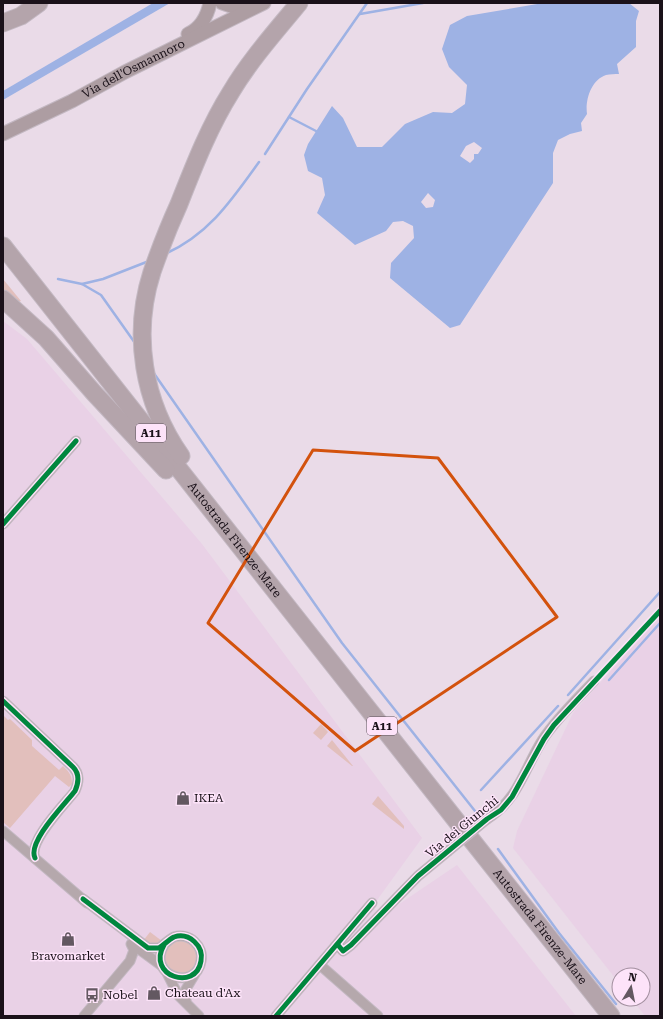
<svg xmlns="http://www.w3.org/2000/svg" width="663" height="1019" font-family="'Roboto Serif',serif">
<rect width="100%" height="100%" fill="#eadbe8"/>
<g fill="#e9d1e6">
<polygon points="3,321 27,339 202,544 422,838 372,907 383,915 457,865 576,1016 3,1016"/>
<polygon points="660,616 660,1016 645,1016 632,999 643,999 643,975 619,975 619,983 513,848 517,831 573,713"/>
</g>
<g fill="#e2bfbc">
<polygon points="3,279 21,301 17,302 3,294"/>
<path d="M3 715 8 720 10 719 32 740V746L59 770 63 766C69 772 72 775 72 784L69 787 55 776 10 828 3 822Z"/>
<polygon points="321,724 328,732 321,740 313,733"/>
<polygon points="332,740 353,766 352,766 327,746"/>
<polygon points="378,796 404,826 404,829 372,804"/>
<path d="M150 932 162 941C156 946 150 945 143 941Z"/>
<circle cx="181" cy="957" r="17"/>
</g>
<g fill="#9eb2e4" fill-rule="evenodd">
<polygon points="153,3 170,3 3,100 3,91"/>
<path d="M543 3H629L639 11 636 21V47L617 64 619 74C615 74 610 74 606 75 591 80 585 100 587 114L581 123 582 131 570 134 558 140 553 153V183L460 325 450 328 390 278 391 263 414 238 413 226 403 221 393 222 386 231 355 245 317 213 325 195 322 178 308 171 304 155 308 144 332 106 343 118 357 147H382L405 124 433 112 452 113 465 104 467 85 449 67 442 49 450 25 467 16ZM474 142 482 148 478 154H474V159L470 163 460 156 466 146ZM428 193 435 200 433 207 426 208 421 202Z"/>
</g>
<g fill="none" stroke-linecap="round" stroke-linejoin="round">
<g stroke="#9eb2e4" stroke-width="2.5">
<polyline points="360,14 423,3"/>
<polyline points="289,117 316,131"/>
<polyline points="265,154 307,89 367,3"/>
<path d="M165 254C209 234 231 201 259 162"/>
<polyline points="58,279 82,284 101,295 135,343"/>
<polyline points="82,284 103,279 149,261"/>
<polyline points="153,372 342,643 475,811"/>
<polyline points="609,680 660,623"/>
<polyline points="568,695 660,592"/>
<polyline points="481,790 558,706"/>
<polyline points="498,849 559,933 616,1004"/>
</g>
<defs>
<g id="minor">
<polyline points="3,524 76,441"/>
<path d="M3 701 73 767C80 774 79 782 75 791 65 804 27 842 35 858"/>
<path d="M487 819C519 799 524 769 543 739 557 718 577 699 594 681"/>
<polyline points="3,831 87,903"/>
<path d="M83 899 148 948H159C164 945 168 940 174 937 189 932 204 946 201 961 196 992 146 976 164 945"/>
<polyline points="132,944 162,966"/>
<polyline points="338,945 343,951 351,945 418,876 447,852"/>
<polyline points="320,965 378,1016"/>
<polyline points="167,973 178,995 199,1016"/>
<polyline points="186,1002 186,989 195,974"/>
<polyline points="84,1016 130,961 134,950 131,944"/>
<polyline points="276,1016 372,903"/>
</g>
<g id="secondary">
<polyline points="222,3 236,8 251,4"/>
<path d="M188 34C201 28 207 17 210 3"/>
<path id="s1" d="M3 134 72 101 125 72 264 3"/>
</g>
<g id="motorway">
<polyline points="3,23 21,16 39,3"/>
<path id="s2" d="M3 246 466 833"/>
<polyline points="3,299 46,338 94,393 166,470"/>
<path d="M181 456C143 402 132 334 152 272 160 249 169 226 179 204 194 166 209 127 231 92 250 60 276 31 299 3"/>
<path id="s3" d="M470 838 611 1016"/>
</g>
</defs>
<use href="#minor" stroke="#c3b8c2" stroke-width="11"/>
<use href="#secondary" stroke="#c3b8c2" stroke-width="15"/>
<use href="#motorway" stroke="#c3b8c2" stroke-width="19"/>
<use href="#minor" stroke="#b5a8ac" stroke-width="9"/>
<use href="#secondary" stroke="#ad9da2" stroke-width="13"/>
<use href="#motorway" stroke="#b4a4ab" stroke-width="17"/>
<defs>
<polyline id="minor-bridge" points="447,852 487,819"/>
</defs>
<use href="#minor-bridge" stroke="#c3b8c2" stroke-width="11" stroke-linecap="butt"/>
<use href="#minor-bridge" stroke="#b5a8ac" stroke-width="9"/>
<defs>
<g id="cycleway">
<polyline points="3,524 76,441"/>
<path d="M3 701 73 767C80 774 79 782 75 791 65 804 27 842 35 858"/>
<path d="M83 899 148 948H159C164 945 168 940 174 937 189 932 204 946 201 961 196 992 146 976 164 945"/>
<polyline points="338,945 343,951 351,945 418,876 487,819 501,810 512,797 544,739 554,725 660,611"/>
<polyline points="276,1016 372,903"/>
</g>
</defs>
<use href="#cycleway" stroke="#fde3f9" stroke-width="8"/>
<use href="#cycleway" stroke="#00873e" stroke-width="5"/>
</g>
<path fill="none" stroke="#d3520d" stroke-width="3" stroke-linejoin="round" d="M313 450 438 458 557 617 355 751 208 623Z"/>
<defs>
<symbol id="shop-bare" viewBox="-9 -9 18 18"><path d="M-5-2.5h2.3a2.7 3.5 0 0 1 5.4 0H5L5.5 6h-11ZM-1.5-2.5h3a1.5 2.3 0 0 0-3 0Z" fill="#635861" stroke="#fde3f9" stroke-width="2.5" paint-order="stroke"/></symbol>
<symbol id="bus-bare" viewBox="-9 -9 18 18"><path d="M-5-6H5V4H4V6H2V4H-2V6H-4V4H-5ZM-3.5-4V0h7V-4ZM-3.5 1.2v1.5H-2V1.2ZM2 1.2v1.5H3.5V1.2Z" fill="#635861" stroke="#fde3f9" stroke-width="2.5" paint-order="stroke"/></symbol>
</defs>
<g fill-rule="evenodd">
<use href="#shop-bare" x="173" y="788" width="20" height="20"/>
<use href="#shop-bare" x="58" y="929" width="20" height="20"/>
<use href="#shop-bare" x="144" y="983" width="20" height="20"/>
<use href="#bus-bare" x="82" y="985" width="20" height="20"/>
</g>
<g text-anchor="middle" stroke-width="3" stroke-linejoin="round" paint-order="stroke">
<g fill="#fde3f9" stroke="#5e505c" stroke-width="1">
<rect x="136" y="424" width="30" height="18" rx="3"/>
<rect x="367" y="717" width="30" height="18" rx="3"/>
</g>
<g font-size="11" font-weight="bold" fill="#1a1119">
<text x="151" y="437">A11</text>
<text x="382" y="730">A11</text>
</g>
<g font-size="12" fill="#1a1119" stroke="#fde3f9">
<text dy="4" stroke="none"><textPath href="#s1" startOffset="146">Via dell'Osmannoro</textPath></text>
<text dy="4" stroke="none"><textPath href="#s2" startOffset="374">Autostrada Firenze-Mare</textPath></text>
<text transform="translate(462 827) rotate(-39)" y="4">Via dei Giunchi</text>
<text dy="4" stroke="none"><textPath href="#s3" startOffset="113">Autostrada Firenze-Mare</textPath></text>
</g>
<g font-size="12" fill="#1a1119" stroke="#fde3f9" text-anchor="start">
<text x="194" y="802">IKEA</text>
<text x="68" y="960" text-anchor="middle">Bravomarket</text>
<text x="165" y="997">Chateau d'Ax</text>
<text x="103" y="999">Nobel</text>
</g>
</g>
<rect width="663" height="1019" fill="none" stroke="#1a1119" stroke-width="8"/>
<g transform="translate(631 987) rotate(10)"><circle r="19" fill="#fde3f9" stroke="#a28f9f"/>
<path d="M0-3L7 15L0 10L-7 15Z" fill="#635861"/>
<text y="-6" font-size="11" font-weight="bold" text-anchor="middle" fill="#1a1119">N</text>
</g>
</svg>
